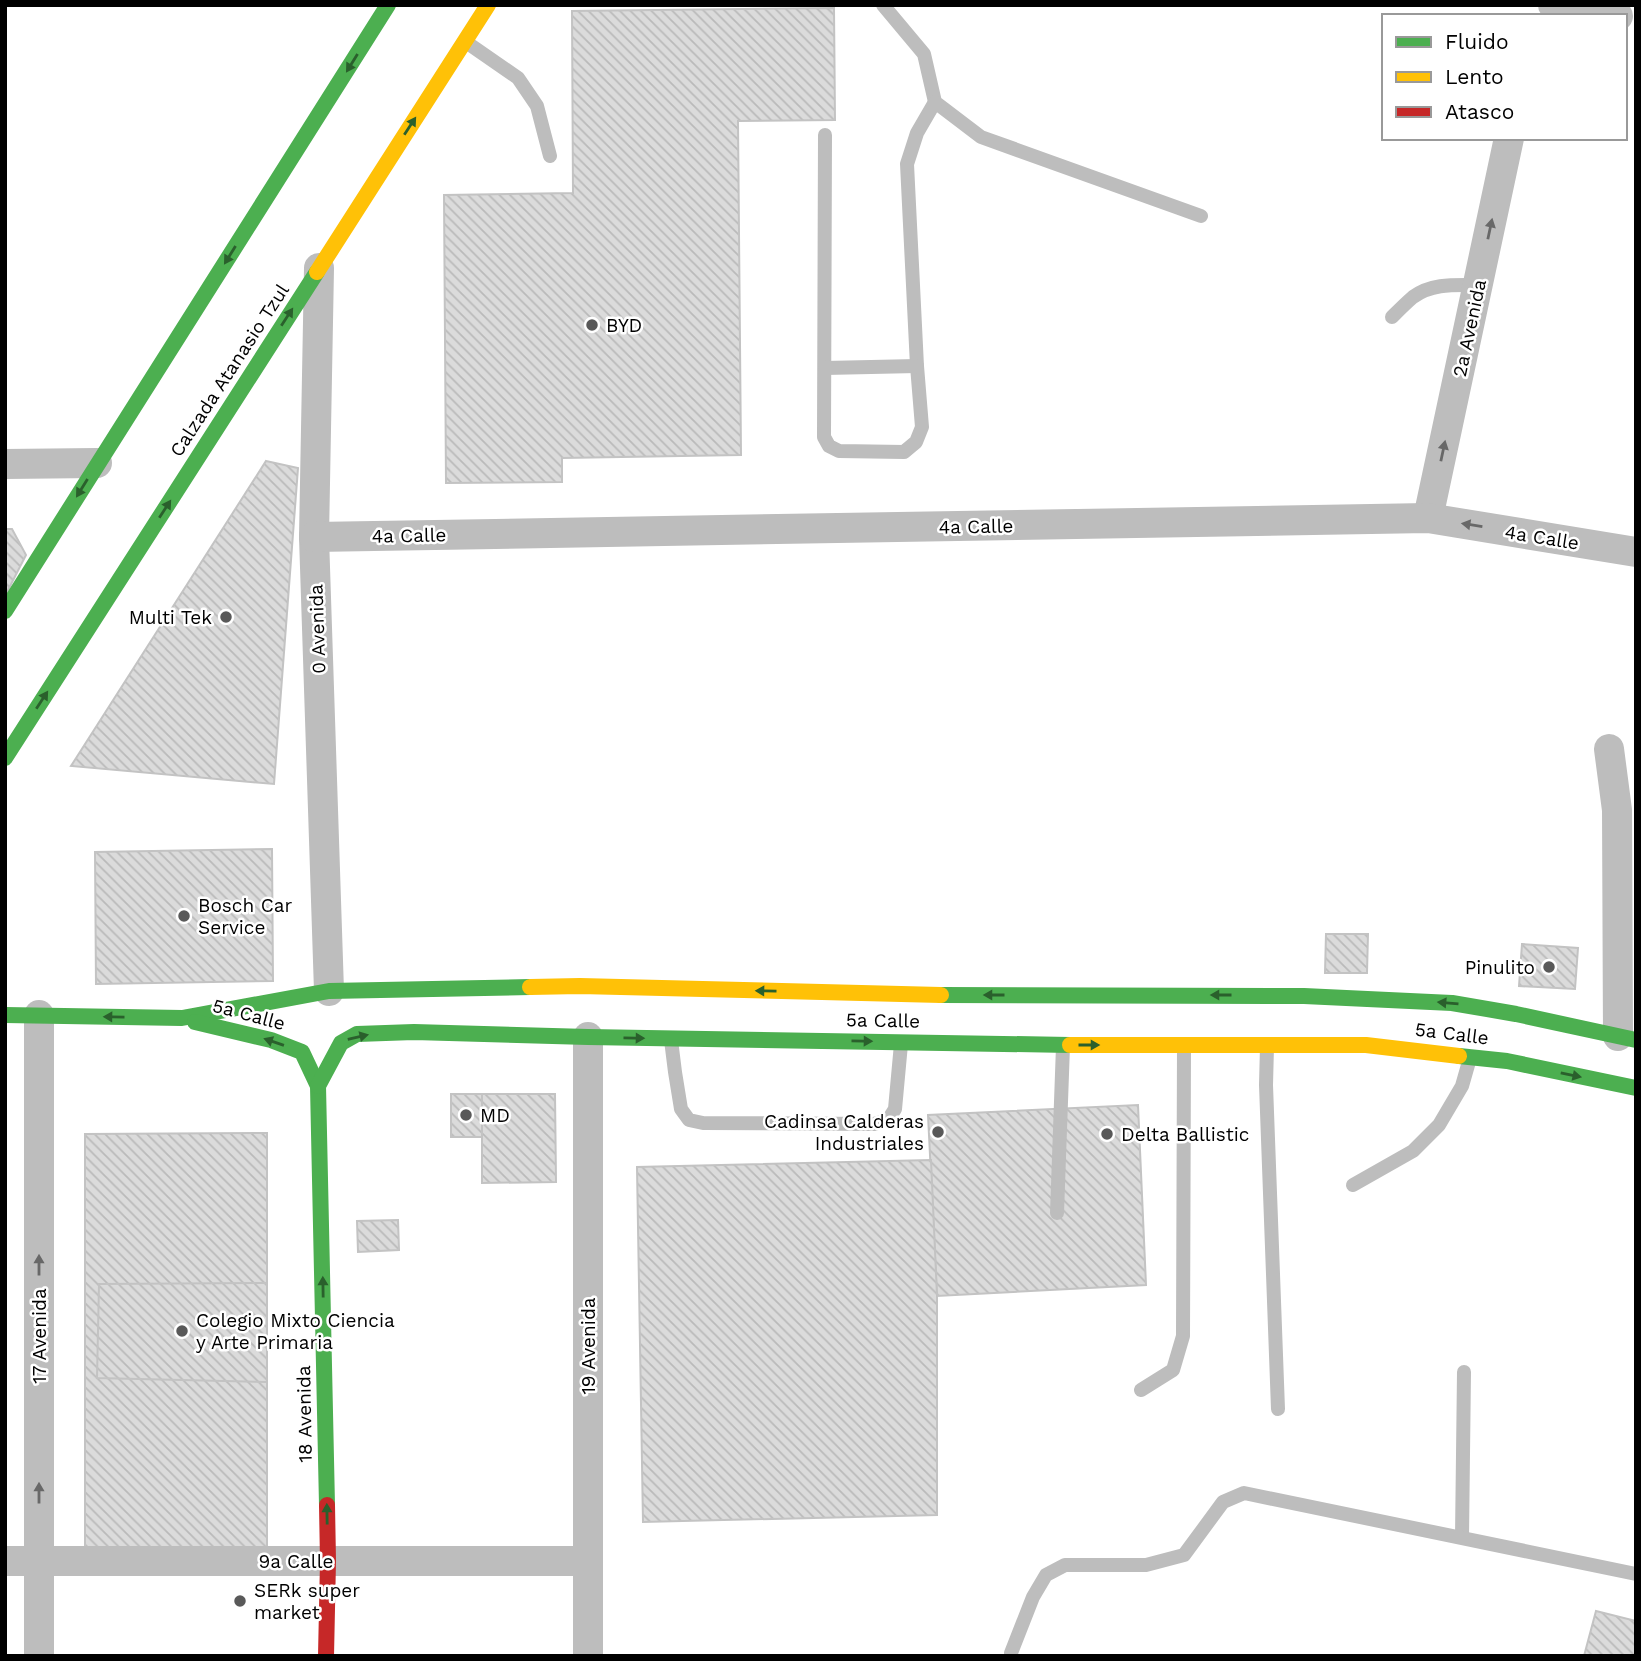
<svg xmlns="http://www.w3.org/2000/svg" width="1641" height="1661" font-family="'Work Sans',sans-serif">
<defs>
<pattern id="building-back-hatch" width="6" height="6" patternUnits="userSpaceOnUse" patternTransform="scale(1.75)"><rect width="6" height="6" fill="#dbdbdb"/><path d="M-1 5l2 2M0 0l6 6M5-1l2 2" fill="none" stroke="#bababa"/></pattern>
</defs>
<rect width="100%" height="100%" fill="#fff"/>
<g fill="url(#building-back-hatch)" stroke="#c3c3c3" stroke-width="2">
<polygon points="834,8 835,120 738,121 741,455 562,458 562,482 446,483 444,195 573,193 572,11"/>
<polygon points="266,461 298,468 274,784 71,766"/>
<polygon points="5,529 12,529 26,555 5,596"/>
<polygon points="272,849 273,981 96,984 95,852"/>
<polygon points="1326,934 1368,934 1367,973 1325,973"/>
<polygon points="1522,944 1578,948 1575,989 1519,986"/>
<rect x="451" y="1094" width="31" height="43"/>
<polygon points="482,1094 555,1094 556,1182 482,1183"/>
<polygon points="1138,1105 1146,1285 937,1296 928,1115"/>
<polygon points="267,1133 267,1553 85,1554 85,1134"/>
<polygon points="931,1160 937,1296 937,1515 643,1522 637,1167"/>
<polygon points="398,1220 399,1250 358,1252 357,1221"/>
<polygon points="267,1283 267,1382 97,1378 99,1284"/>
<polygon points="1596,1611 1636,1621 1636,1656 1584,1656"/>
</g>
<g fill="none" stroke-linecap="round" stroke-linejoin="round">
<g stroke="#bdbdbd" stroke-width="14">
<polyline points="883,5 924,54 935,102 981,137 1201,216"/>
<polyline points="466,42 518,78 537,106 550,156"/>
<polyline points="825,135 824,437 829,446 839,451 904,452 916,442 922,427 917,366 907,164 917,133 935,102"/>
<path d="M1392 317C1399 310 1406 303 1413 297 1432 283 1455 285 1478 285"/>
<polyline points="825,368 917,366"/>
<polyline points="671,1040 675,1072 681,1109 689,1120 703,1123 874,1124 888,1120 895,1109 901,1044"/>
<polyline points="1267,1046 1266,1085 1278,1409"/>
<polyline points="1353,1185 1413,1151 1439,1125 1462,1086 1470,1058"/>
<polyline points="1057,1213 1063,1046"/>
<polyline points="1141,1390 1173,1370 1183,1336 1184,1046"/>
<polyline points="1462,1537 1464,1372"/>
<polyline points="1011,1653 1033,1597 1046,1575 1065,1565 1146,1565 1184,1555 1223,1502 1244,1493 1636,1574"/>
</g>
<g stroke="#bdbdbd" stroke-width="30">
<polyline points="1553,5 1618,16"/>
<polyline points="319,268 314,537 329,991"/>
<polyline points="5,464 97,463"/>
<polyline points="1428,518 1509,138"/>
<polyline points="314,537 1428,518 1636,552"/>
<polyline points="1609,749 1617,810 1618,1036"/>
<polyline points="39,1015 39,1656"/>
<polyline points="5,1561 588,1561"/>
<polyline points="588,1656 588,1037"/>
</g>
<g stroke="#4caf50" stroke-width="16">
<polyline points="5,611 388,5"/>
<polyline points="5,758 317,272"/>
<polyline points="941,995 1304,996 1452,1003 1516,1014 1636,1040"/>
<polyline points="5,1015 182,1018 329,991 530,987"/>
<polyline points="195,1022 271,1040 302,1052 318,1086 327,1505"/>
<polyline points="1459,1056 1507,1061 1636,1088"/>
<polyline points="318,1086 341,1043 357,1034 414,1032 588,1037 1070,1045"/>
</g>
<g stroke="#ffc107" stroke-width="16">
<polyline points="317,272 488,5"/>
<polyline points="530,987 580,986 941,995"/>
<polyline points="1070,1045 1366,1045 1459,1056"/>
</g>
<polyline stroke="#c62828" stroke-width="16" points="326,1656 328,1561 327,1505"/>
</g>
<defs><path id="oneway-solid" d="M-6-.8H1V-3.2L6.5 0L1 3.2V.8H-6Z" transform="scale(1.75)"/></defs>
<g fill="#2a602c">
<use href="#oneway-solid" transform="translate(352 63) rotate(122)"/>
<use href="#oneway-solid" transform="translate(410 126) rotate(-57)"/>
<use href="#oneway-solid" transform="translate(230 255) rotate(122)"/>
<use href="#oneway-solid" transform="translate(287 317) rotate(-57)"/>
<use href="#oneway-solid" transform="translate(82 488) rotate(122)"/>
<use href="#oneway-solid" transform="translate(165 509) rotate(-57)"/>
<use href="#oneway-solid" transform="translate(42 700) rotate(-57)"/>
<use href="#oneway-solid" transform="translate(766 991) rotate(-179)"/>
<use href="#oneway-solid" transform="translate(994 995) rotate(-180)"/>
<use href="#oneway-solid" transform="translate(1221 995) rotate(-180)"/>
<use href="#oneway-solid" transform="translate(1448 1003) rotate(-175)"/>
<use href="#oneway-solid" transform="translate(114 1017) rotate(-179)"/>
<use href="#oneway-solid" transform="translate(358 1037) rotate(-13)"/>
<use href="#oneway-solid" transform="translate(634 1038) rotate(1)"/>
<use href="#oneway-solid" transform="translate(862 1041) rotate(1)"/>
<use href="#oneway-solid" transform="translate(274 1042) rotate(-161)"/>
<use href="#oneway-solid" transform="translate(1089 1045)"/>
<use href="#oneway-solid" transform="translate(1571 1075) rotate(12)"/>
<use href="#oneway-solid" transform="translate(323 1287) rotate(-91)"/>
<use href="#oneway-solid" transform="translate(327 1514) rotate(-91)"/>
</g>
<g fill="#686868">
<use href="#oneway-solid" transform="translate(1490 229) rotate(-78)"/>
<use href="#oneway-solid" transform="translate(1443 451) rotate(-78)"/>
<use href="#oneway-solid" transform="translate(1472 525) rotate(-171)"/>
<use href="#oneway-solid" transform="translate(39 1265) rotate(-90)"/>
<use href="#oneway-solid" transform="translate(39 1493) rotate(-90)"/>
</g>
<g fill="#595959" stroke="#fff" stroke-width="2.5">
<circle cx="592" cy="325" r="7"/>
<circle cx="226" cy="617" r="7"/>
<circle cx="184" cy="916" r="7"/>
<circle cx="1549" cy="967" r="7"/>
<circle cx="466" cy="1115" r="7"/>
<circle cx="938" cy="1132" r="7"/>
<circle cx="1107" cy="1134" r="7"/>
<circle cx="182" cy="1331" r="7"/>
<circle cx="240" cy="1601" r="7"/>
</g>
<g text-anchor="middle" stroke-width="5" stroke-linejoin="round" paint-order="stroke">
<g font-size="19" fill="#000" stroke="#fff" text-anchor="start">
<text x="606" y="332">BYD</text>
<text x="212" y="624" text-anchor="end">Multi Tek</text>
<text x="198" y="912">Bosch Car<tspan x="198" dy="22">Service</tspan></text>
<text x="1535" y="974" text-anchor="end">Pinulito</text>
<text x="480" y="1122">MD</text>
<text x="924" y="1128" text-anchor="end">Cadinsa Calderas<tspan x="924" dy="22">Industriales</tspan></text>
<text x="1121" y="1141">Delta Ballistic</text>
<text x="196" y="1327">Colegio Mixto Ciencia<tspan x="196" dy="22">y Arte Primaria</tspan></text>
<text x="254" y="1597">SERk super<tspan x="254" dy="22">market</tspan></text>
</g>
<g font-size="19" fill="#000" stroke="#fff">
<text transform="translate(1469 328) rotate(-78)" y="7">2a Avenida</text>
<text transform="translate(229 370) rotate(-57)" y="7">Calzada Atanasio Tzul</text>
<text transform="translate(976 526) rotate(-1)" y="7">4a Calle</text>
<text transform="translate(409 535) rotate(-1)" y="7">4a Calle</text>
<text transform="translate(1542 537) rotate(9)" y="7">4a Calle</text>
<text transform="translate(317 629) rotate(-92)" y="7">0 Avenida</text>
<text transform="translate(249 1014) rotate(15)" y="7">5a Calle</text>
<text transform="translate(883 1020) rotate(1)" y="7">5a Calle</text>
<text transform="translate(1452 1033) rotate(7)" y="7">5a Calle</text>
<text transform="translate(39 1336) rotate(-90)" y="7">17 Avenida</text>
<text transform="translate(588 1346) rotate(-90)" y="7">19 Avenida</text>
<text transform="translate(304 1414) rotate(-91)" y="7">18 Avenida</text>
<text x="296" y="1568">9a Calle</text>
</g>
</g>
<rect width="1641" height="1661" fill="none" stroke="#000000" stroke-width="14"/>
<rect x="1382" y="14" width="245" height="126" fill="#ffffff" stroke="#999999" stroke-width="2"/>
<rect x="1396" y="37" width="35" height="10" fill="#4caf50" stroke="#999999" stroke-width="2"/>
<text x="1445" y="49" font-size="21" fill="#000000">Fluido</text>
<rect x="1396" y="72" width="35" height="10" fill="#ffc107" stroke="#999999" stroke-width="2"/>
<text x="1445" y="84" font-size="21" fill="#000000">Lento</text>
<rect x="1396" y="107" width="35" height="10" fill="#c62828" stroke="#999999" stroke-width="2"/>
<text x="1445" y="119" font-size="21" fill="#000000">Atasco</text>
</svg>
